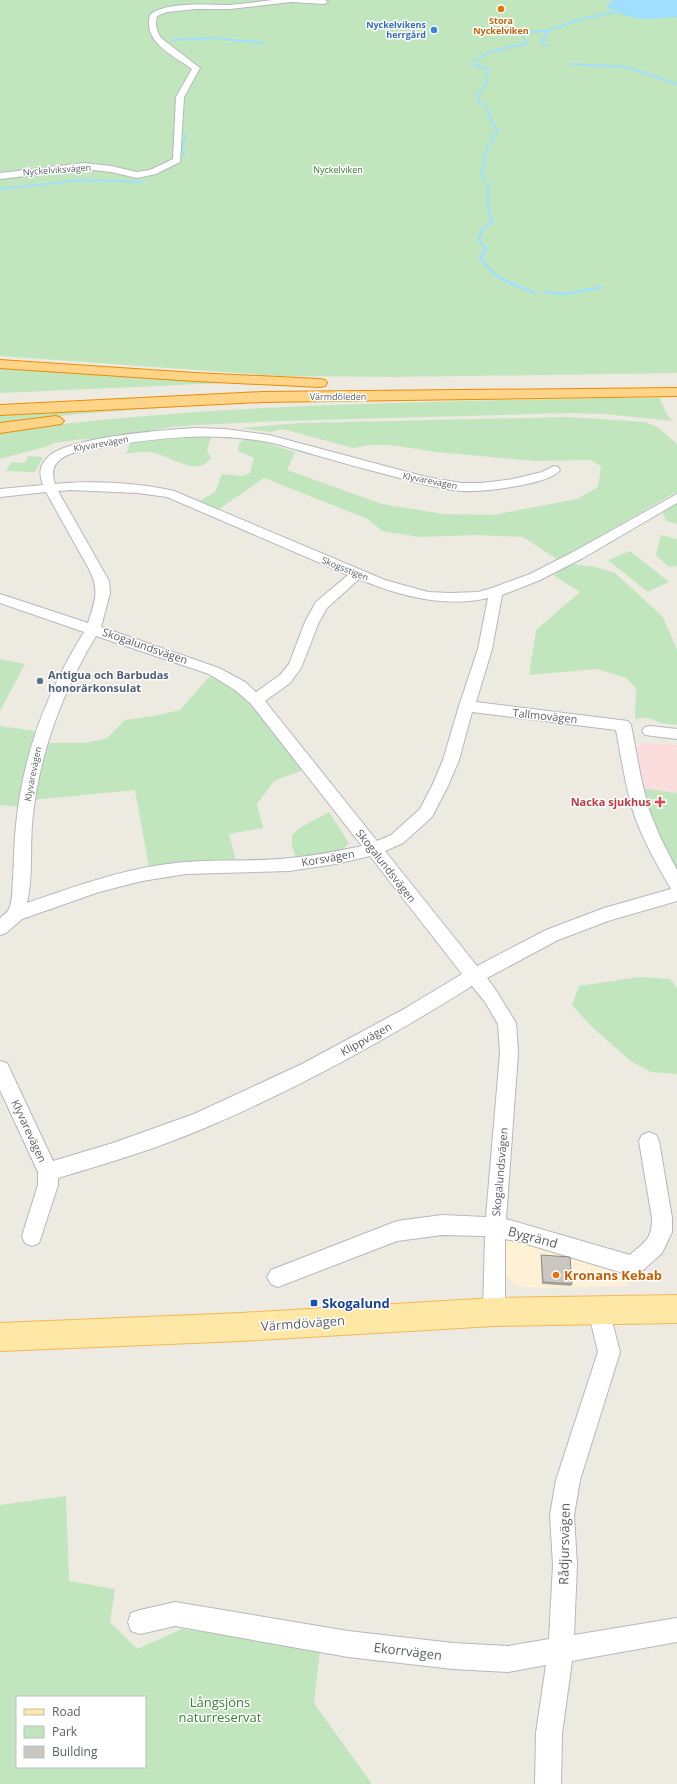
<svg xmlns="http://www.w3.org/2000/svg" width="677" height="1784" font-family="'Open Sans',sans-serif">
<rect width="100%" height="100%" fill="#edeae2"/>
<polygon fill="#fef1d6" points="507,1220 625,1259 628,1286 544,1288 517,1287 505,1276"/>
<polygon fill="#fbdddd" points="642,743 677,745 677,875 648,816 635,749"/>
<g fill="#c1e6bd" fill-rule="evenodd">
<polygon points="0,0 677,0 677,373 395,377 280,376 0,356"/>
<polygon points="0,367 224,383 0,393"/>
<path d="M607 398H660L667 415 673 421 604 414 570 413 282 421 195 425 172 427 112 437 74 440 55 443 45 447 0 459V432C61 423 121 418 182 413 324 403 465 401 607 398Z"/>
<polygon points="189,406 77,414 0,423 0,413"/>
<polygon points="570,417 645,422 657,427 677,444 677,493 671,495 558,560 523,537 476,535 420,537 382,531 368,519 264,478 219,509 200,501 215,492 222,474 242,476 250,473 254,458 238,451 239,443 245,439 251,438 295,452 287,470 382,504 443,514 493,515 577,499 598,487 601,466 590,460 534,461 437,452 390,445 370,445 353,448 283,429 270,432 240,428 301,423"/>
<path d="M207 435 211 437 207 451 211 457C199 479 171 456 154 453 145 451 135 452 126 454L129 446V442L160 437Z"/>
<polygon points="28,456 43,457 35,472 6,471 11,462 25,463"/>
<polygon points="677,503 677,524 666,521 662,510"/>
<polygon points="661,535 677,539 677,566 669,567 656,555"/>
<polygon points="630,551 669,582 648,592 608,560"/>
<path d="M571 564 596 567 615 573 663 617 677 650V725C672 724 665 724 661 723 649 718 649 717 635 719L636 688 626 678 597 669 529 675 536 630 580 592 553 575Z"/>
<polygon points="0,659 25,664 0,711"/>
<polygon points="210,676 239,691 256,709 303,770 274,781 257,804 263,828 229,834 236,861 189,863 149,867 135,790 33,800 45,743 86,743 107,738 125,720 154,716 180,710"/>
<polygon points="0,726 36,731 33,742 19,807 0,805"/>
<polygon points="639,788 677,793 677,875 670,867"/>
<polygon points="329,812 349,843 342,850 296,857 292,847 292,835 301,827"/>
<polygon points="639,977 670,979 677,988 677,1074 651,1072 632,1062 591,1026 572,1005 579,986"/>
<path d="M66 1496 69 1581 115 1589 110 1622 137 1649 182 1629 243 1637 320 1651 314 1703 372 1784H0V1505ZM17 1697H145V1767H17Z"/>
</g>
<path fill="#a0dfff" d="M613 0H677V17C650 19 632 22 607 7Z"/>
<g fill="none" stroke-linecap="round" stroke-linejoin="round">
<g stroke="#a0dfff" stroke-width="2">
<polyline points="223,39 263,43"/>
<polyline points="171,40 219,38"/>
<polyline points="548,46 541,42 541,39 546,38 546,31 581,19 616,12"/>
<polyline points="571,64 627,67 677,84"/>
<polyline points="491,142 494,140 491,136 498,131 491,121 487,107 479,102 478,95 487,83 485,76 488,71 487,68 475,66 474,62 492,51 527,44 521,32 546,31"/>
<polyline points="184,155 182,148 186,135"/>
<path d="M485 180 481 173C485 163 484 153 489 144"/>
<polyline points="488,183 488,200"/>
<polyline points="0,189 83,180 143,182"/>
</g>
<g stroke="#a0dfff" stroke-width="2.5">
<path d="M488 199V207L492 222 481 231 479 241 486 249 480 257C497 281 509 282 535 293"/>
<polyline points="544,292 566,294 602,287"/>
</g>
<defs>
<g id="minor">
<path d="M272 0H325L328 2 324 4 291 2 230 9H196L167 12 157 16C155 25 156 30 161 38L200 68 184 97 180 162 156 174 137 178 111 172 84 169 0 179V173L84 163 111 166 137 172 150 170 173 159 176 97 192 69C173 55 143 43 150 15 165 1 209 5 229 5 243 4 258 2 272 0Z"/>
<path d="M195 428 225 429 269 435 426 477 461 483H482L513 479 542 472 554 466 558 467 560 470C550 485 480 492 462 491 440 489 418 483 396 477 368 470 340 462 312 454 297 450 283 445 268 442 207 431 157 438 97 448 76 451 45 456 55 484 89 480 141 483 174 491L385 580 428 592 451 593 478 592 492 588 530 574 573 552 677 494V503L583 558 540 580 502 595 492 649 476 702 628 721 631 725 641 778 649 810 661 839 677 870V901L608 921 558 940 487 978 497 992 516 1023 518 1053 506 1219 630 1255C645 1241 652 1240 652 1218L639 1141 642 1135 649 1132 656 1135 659 1141 672 1218V1232L662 1253 640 1273 633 1276 520 1242 505 1239V1312L502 1320 494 1323 486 1320 483 1312 485 1236 442 1235 397 1241 278 1287 271 1284 267 1277 271 1270 397 1221 442 1215 486 1217 500 1053 498 1024 485 1002 472 986C387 1039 299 1088 207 1127 159 1148 108 1163 58 1178V1185L39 1243 32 1246 25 1243 22 1236 38 1185V1172L0 1090V1061L7 1063 53 1161 113 1143 194 1114 302 1064 404 1009 462 974 370 856 336 864 289 871 186 874 142 881 99 892 22 919 6 933 0 935V918C3 915 7 913 9 909 13 900 12 889 13 879 14 861 14 843 16 825 23 753 47 692 84 632L0 603V594L88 623C95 601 100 591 89 569L46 492 0 497V489L43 485C39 474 39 466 48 457 69 437 164 430 195 428ZM70 490 138 493 167 497 348 575 316 602 305 622 289 664 280 675 256 692 245 682 219 668 101 627 110 593 109 581 58 491ZM359 579C399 596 445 608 488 598L478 649 459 706 443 760 432 786 420 809 391 835 377 841 265 701 290 683 301 668 319 622 327 608ZM96 636 209 674 235 690 251 704 362 846C338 851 314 856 290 858 256 862 221 859 186 862 131 866 79 885 27 903 33 878 30 850 32 824 38 757 61 694 96 636ZM472 712 616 730C621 756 625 783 632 808 641 837 656 863 671 889L604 908 546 930 477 966 385 851 403 843 432 817 448 786 459 760Z"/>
<polygon points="650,726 677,729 677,739 645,735 642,731 645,727"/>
<polygon points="599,1299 607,1302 620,1352 580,1480 574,1515 577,1565 574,1635 677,1618 677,1642 572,1661 562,1733 561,1784 535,1784 536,1733 546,1665 508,1672 453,1669 348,1657 175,1626 140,1634 131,1631 128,1622 131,1613 140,1610 175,1602 348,1631 453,1643 508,1646 549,1639 553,1565 550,1515 556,1480 598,1352 588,1310 591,1302"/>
</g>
<polygon id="major" points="677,1295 677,1323 494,1326 241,1341 0,1351 0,1323 241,1313 494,1298"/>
<g id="highway">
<polygon points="0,360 195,373 320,379 325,380 327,383 325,386 320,387 195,381 0,368"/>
<polygon points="677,388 677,396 263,402 0,415 0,405 263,392"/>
<polygon points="56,416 61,418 64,421 61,424 0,433 0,423"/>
</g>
</defs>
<use href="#minor" stroke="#b4b8bc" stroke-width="2"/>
<use href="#major" stroke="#f3b755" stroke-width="2"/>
<use href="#highway" stroke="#ef8c00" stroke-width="2"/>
<use href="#minor" fill="#fff" fill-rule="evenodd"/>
<use href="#major" fill="#ffe7a5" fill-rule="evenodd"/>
<use href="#highway" fill="#fed488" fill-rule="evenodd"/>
</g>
<polygon fill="#aeaba6" points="541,1255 572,1284 571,1286 542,1284 541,1257"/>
<polygon fill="#cac7c1" stroke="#8d8b87" points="541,1255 570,1257 572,1284 543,1282"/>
<g fill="#e8710a" stroke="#fff" stroke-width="1.5">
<circle cx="501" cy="9" r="4"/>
<circle cx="556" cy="1275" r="4"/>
</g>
<circle fill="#3f7fe0" stroke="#fff" stroke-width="1.5" cx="434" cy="30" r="4"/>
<circle fill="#5c6f8a" stroke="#fff" stroke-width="1.5" cx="40" cy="681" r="4"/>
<path fill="#e0444e" stroke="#fff" stroke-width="1.5" d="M658 796h4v4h4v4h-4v4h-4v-4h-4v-4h4z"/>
<rect fill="#1a4fb4" stroke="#fff" stroke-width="1.5" x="310" y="1299" width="8" height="8" rx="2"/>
<g text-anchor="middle" stroke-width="3" stroke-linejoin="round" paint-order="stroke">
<g font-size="9" font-weight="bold" fill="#c56008" stroke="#fff">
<text x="501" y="24">Stora<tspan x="501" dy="10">Nyckelviken</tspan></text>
</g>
<g font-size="9" font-weight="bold" fill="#366cbe" stroke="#fff" text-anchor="end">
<text x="426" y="28">Nyckelvikens<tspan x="426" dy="10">herrgård</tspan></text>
</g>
<g font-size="9" fill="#5a5f63" stroke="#fff">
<text transform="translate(57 170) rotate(-4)" y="3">Nyckelviksvägen</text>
<text x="338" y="400">Värmdöleden</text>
<text transform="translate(101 444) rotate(-10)" y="3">Klyvarevägen</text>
<text transform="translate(430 481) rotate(11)" y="3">Klyvarevägen</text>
<text transform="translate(345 569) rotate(22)" y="3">Skogsstigen</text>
<text transform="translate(33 774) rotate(-79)" y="3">Klyvarevägen</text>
</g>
<g font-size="9" fill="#378232" stroke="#fff">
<text x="338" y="173">Nyckelviken</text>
</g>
<g font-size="11" fill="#5a5f63" stroke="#fff">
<text transform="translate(145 646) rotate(19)" y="4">Skogalundsvägen</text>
<text transform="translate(545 716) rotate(6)" y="4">Tallmovägen</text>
<text transform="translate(328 858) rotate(-10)" y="4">Korsvägen</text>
<text transform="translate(386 866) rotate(52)" y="4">Skogalundsvägen</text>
<text transform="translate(366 1039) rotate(-29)" y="4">Klippvägen</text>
<text transform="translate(29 1131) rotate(65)" y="4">Klyvarevägen</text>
<text transform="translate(500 1172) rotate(-85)" y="4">Skogalundsvägen</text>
</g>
<g font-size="11" font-weight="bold" fill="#4e5e75" stroke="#fff" text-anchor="start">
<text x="48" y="679">Antigua och Barbudas<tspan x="48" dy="13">honorärkonsulat</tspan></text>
</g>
<g font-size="11" font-weight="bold" fill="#be3a42" stroke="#fff" text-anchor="end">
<text x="651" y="806">Nacka sjukhus</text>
</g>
<g font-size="13" fill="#5a5f63" stroke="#fff">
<text transform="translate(533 1237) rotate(15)" y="5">Bygränd</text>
<text transform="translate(303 1323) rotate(-4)" y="5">Värmdövägen</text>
<text transform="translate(564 1544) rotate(-89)" y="5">Rådjursvägen</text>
<text transform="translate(408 1651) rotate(7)" y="5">Ekorrvägen</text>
</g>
<g font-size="13" font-weight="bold" fill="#c56008" stroke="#fff" text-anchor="start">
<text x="564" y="1280">Kronans Kebab</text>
</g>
<g font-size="13" font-weight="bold" fill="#164399" stroke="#fff" text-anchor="start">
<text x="322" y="1308">Skogalund</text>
</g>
<g font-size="13" fill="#378232" stroke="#fff">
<text x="220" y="1707">Långsjöns<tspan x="220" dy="15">naturreservat</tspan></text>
</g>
</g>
<rect x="16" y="1696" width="130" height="72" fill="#ffffff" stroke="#bdbfc1"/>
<rect x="24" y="1709" width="20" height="6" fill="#ffe7a5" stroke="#bdbfc1"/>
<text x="52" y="1716" font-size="12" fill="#5a5f63">Road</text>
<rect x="24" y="1726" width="20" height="12" fill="#c1e6bd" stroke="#bdbfc1"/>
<text x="52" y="1736" font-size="12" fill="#5a5f63">Park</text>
<rect x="24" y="1746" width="20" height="12" fill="#cac7c1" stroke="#bdbfc1"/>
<text x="52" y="1756" font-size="12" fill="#5a5f63">Building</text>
</svg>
